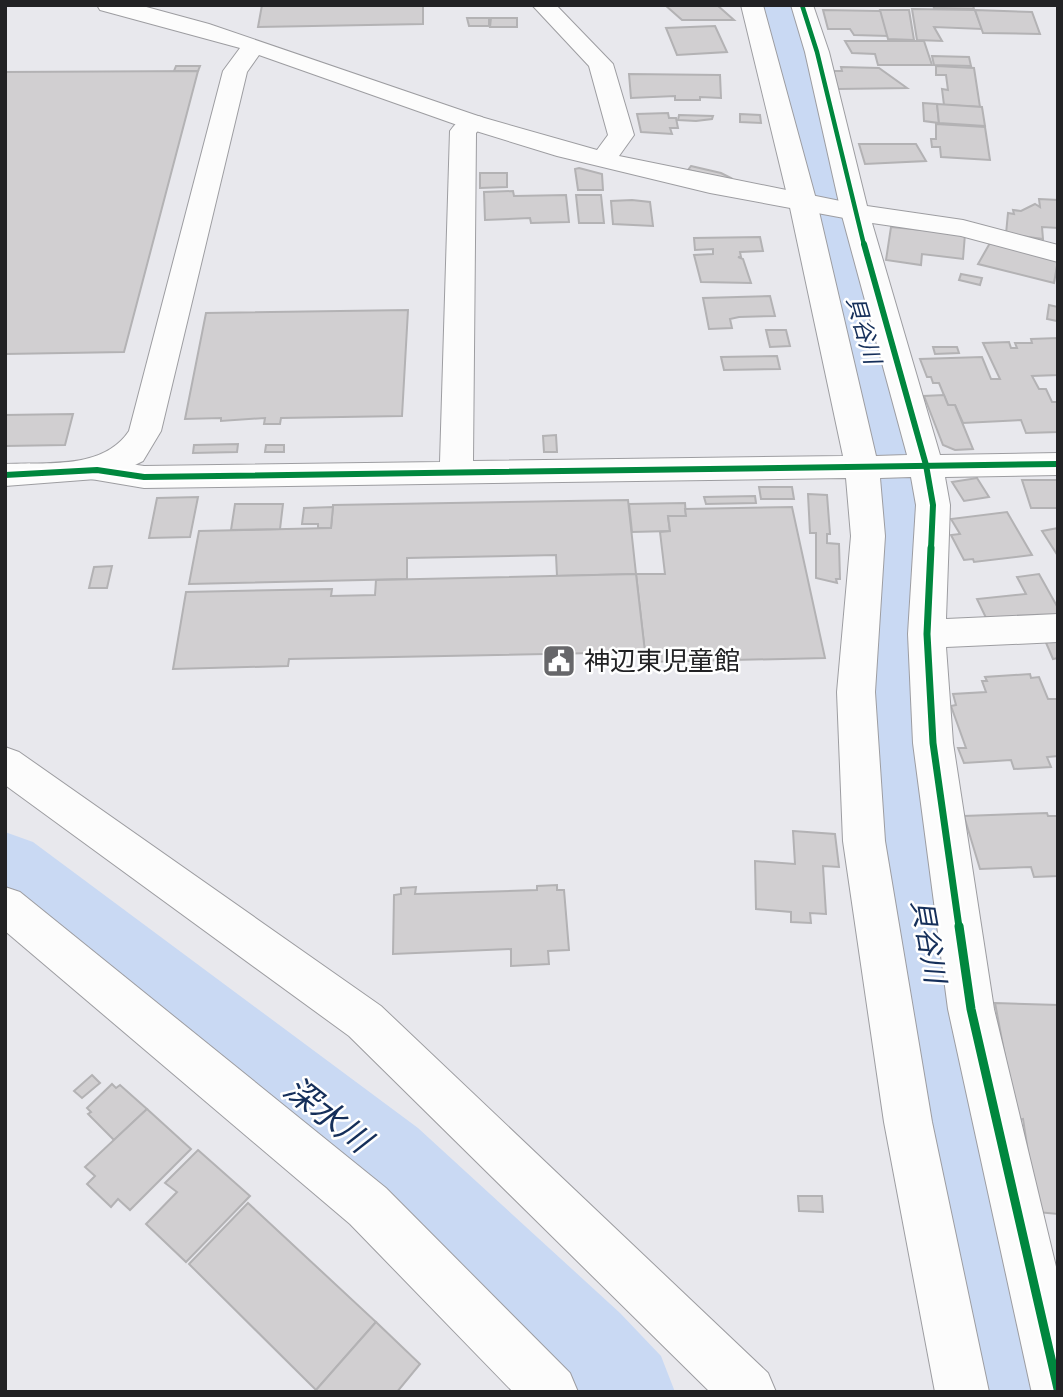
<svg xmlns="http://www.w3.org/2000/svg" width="1063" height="1397" font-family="Cabin,'Noto Sans JP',sans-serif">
<rect width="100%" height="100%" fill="#e8e8ed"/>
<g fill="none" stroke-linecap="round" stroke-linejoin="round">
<g fill="#c9d9f3" fill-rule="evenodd">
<polygon points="756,5 798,5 834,111 851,191 844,202 838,203 850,206 858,217 926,442 918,456 896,462 874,456 866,442 806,217 814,206 820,205 808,202 801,191 788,111"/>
<polygon points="904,463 926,469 935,484 933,754 1009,1137 1058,1339 1058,1392 969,1392 919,1137 859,754 873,484 882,469"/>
<polygon points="5,832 33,842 418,1128 620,1313 661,1356 675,1392 558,1392 354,1190 5,911"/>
</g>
</g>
<g fill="#d1cfd1" stroke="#b3b2b4" stroke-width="2">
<polygon points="262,5 423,5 423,24 258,27"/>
<polygon points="665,5 717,5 734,20 682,20"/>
<polygon points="933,5 973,5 974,9 934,8"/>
<polygon points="912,9 975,10 982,29 934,27 942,41 917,40"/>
<polygon points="823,10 881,11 888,36 854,35 850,29 828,29"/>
<polygon points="880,10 909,10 914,40 888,39"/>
<polygon points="975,10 1032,12 1040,34 983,33"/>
<polygon points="467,18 489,18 489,26 469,26"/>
<polygon points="491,18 517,18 517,27 490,27"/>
<polygon points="715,26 727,52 677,55 666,28"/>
<polygon points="845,41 924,41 932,65 878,65 875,54 852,53"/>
<polygon points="932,56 969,57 971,66 934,65"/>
<polygon points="176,66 200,66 198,71 174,71"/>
<polygon points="936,66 974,68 980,107 944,105 942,89 948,90 946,75 936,75"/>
<polygon points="841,67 879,68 907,88 838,89 833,71 842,71"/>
<polygon points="198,71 124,352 5,354 5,72"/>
<polygon points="629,74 720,75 721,98 700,97 700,100 675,100 675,96 631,98"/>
<polygon points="923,103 937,104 939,123 924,121"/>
<polygon points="937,104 982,107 985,126 939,123"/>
<polygon points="668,113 669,118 676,118 678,128 670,128 672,134 641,132 637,114"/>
<polygon points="740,114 760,115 761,123 740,122"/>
<polygon points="679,115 713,116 712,119 696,121 678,120"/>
<polygon points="936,124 985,127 990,160 941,157 940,147 932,147 931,139 936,139"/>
<polygon points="859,144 916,144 926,161 865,164"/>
<polygon points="691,166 721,173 731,178 729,180 688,170"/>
<polygon points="579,168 602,174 603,190 578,190 575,169"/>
<polygon points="480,173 507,173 507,187 480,188"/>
<polygon points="513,191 514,196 566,195 569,222 531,223 530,218 485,220 484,192"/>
<polygon points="576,195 601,195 604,223 579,223"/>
<polygon points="1039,199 1058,200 1058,228 1042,227 1043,239 1006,234 1008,213 1014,214 1013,210 1021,211 1035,204 1040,207"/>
<polygon points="632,200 650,202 653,226 613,224 611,201"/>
<polygon points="891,227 965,234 963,259 922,254 921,265 886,260"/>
<polygon points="760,237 763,251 740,252 741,257 738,257 743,259 751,283 701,282 694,255 713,254 713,249 695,250 694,238"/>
<polygon points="990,243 1058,260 1054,283 978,264"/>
<polygon points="961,274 982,278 980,285 959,280"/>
<polygon points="770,296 775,316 739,317 730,319 732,328 709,329 703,298"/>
<polygon points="1049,305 1058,307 1057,321 1047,319"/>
<polygon points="408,310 402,416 281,418 280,424 264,424 265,418 221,421 221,418 185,419 206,313"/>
<polygon points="766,330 786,330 790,346 770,347"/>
<polygon points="1058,338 1058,375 1032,376 1039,389 1046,389 1052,402 1058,402 1058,432 1026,433 1021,420 963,423 955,405 948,405 939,383 933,383 931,377 927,377 920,359 982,357 991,379 1000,379 983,343 1009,342 1011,348 1017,348 1015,343 1032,343 1031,339"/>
<polygon points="933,347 957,347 959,353 935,354"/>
<polygon points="777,356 780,369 724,370 721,357"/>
<polygon points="944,395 948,405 955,405 973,449 955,450 943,445 924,396"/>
<polygon points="73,414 65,445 5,446 5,415"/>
<polygon points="556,435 557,452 544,452 543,436"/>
<polygon points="238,444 237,452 193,453 194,445"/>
<polygon points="266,445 284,445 284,452 265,452"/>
<polygon points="977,478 989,497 964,501 952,482"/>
<polygon points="1022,480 1058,480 1058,508 1031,508"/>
<polygon points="759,487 792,487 794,499 761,499"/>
<polygon points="808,494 827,495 830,534 827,534 827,543 839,544 840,579 836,579 837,583 816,578 816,533 810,533"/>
<polygon points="755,496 756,503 706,504 704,497"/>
<polygon points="198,497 190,537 149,538 157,498"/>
<polygon points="628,500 636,574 557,576 556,555 407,558 407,579 189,584 199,531 331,528 333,505"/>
<polygon points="685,503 686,516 668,516 670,531 632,532 629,504"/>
<polygon points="235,504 283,504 280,529 231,530"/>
<polygon points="333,507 331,528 318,528 318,524 302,524 304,508"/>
<polygon points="792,507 825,658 646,662 636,574 665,574 660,532 670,531 668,516 686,516 685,509"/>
<polygon points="1007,512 1032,555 974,562 973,559 964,560 951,535 960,534 951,519"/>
<polygon points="1058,528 1058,556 1042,531"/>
<polygon points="112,566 107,588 89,588 94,567"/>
<polygon points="636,574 645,652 289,659 288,666 173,669 186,592 332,589 331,596 375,595 376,580"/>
<polygon points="1039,574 1058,608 1058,617 988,622 977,599 1026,594 1017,577"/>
<polygon points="1058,636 1058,658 1053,659 1044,638"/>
<polygon points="1030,674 1031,678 1039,677 1048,699 1058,699 1058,756 1047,757 1051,767 1014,769 1011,760 964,763 958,748 966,748 951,706 956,705 953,694 986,692 982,681 987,681 985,677"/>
<polygon points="1047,813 1048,816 1058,816 1058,876 1034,877 1031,867 980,869 964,816"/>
<polygon points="793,831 835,834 839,867 823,866 826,914 810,913 811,923 791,922 791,912 756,909 755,861 795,864"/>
<polygon points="557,885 557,890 564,890 569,950 548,951 549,964 511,966 511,949 393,954 394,895 401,894 401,888 416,887 415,894 537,890 537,886"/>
<polygon points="995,1003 1058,1005 1058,1214 1037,1212 1023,1119 1017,1120"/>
<polygon points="92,1075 100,1083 82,1098 74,1091"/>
<polygon points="112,1084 116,1088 120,1085 147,1109 114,1140 88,1114 91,1112 87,1108"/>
<polygon points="147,1109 191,1149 130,1210 118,1199 111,1207 87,1184 95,1176 85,1167"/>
<polygon points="198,1150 250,1196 186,1262 146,1224 177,1192 165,1183"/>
<polygon points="798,1196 822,1196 823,1212 799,1211"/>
<polygon points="248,1203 376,1322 316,1390 189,1264"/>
<polygon points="376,1322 420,1364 397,1392 319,1392 316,1390"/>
</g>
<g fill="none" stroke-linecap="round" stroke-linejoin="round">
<defs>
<g id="street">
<path d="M741 5H763L817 203 876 456 907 455 841 212 805 52 791 5H813L829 52 867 206 963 220 1058 245V262L961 236 872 223 940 455 1058 453V475L945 477 950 505 946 619 1058 614V642L946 647 953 743 994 1009 1058 1275V1392H1032L1031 1389 948 1009 913 743 908 634 916 505 911 477 880 478 885 536 875 692 885 841 932 1122 989 1392H935L884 1122 843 841 837 692 851 536 846 478 144 488 85 478 80 470 85 462 97 459 144 466 440 462 450 131C459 119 467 113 482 117L486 122 476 133 473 461 843 456 789 203Z"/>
<polygon points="5,887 20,892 386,1188 570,1373 578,1392 513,1392 350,1224 5,931"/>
</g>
<g id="secondary">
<path d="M97 5H139L209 24 481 117 597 150 608 135 589 66 532 5H556L613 64 634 135 619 156 855 204 865 206 869 212 865 218 855 220 710 193 557 156 463 127 259 55 247 72 161 431 143 461 109 478 5 486V464C47 462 103 470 129 431L223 71 240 48 100 10Z"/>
<polygon points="5,747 19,752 381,1006 768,1373 776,1392 710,1392 349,1036 5,785"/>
</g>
</defs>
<use href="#street" stroke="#9d9da1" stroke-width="2"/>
<use href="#secondary" stroke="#9d9da1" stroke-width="2"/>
<use href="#street" fill="#fcfcfc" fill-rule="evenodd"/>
<use href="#secondary" fill="#fcfcfc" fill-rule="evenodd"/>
<defs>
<polyline id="cycleway-far3" points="802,5 817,52 864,245"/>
<g id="cycleway-far2">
<polyline points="864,244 926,465 933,505 931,549"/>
<polyline points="5,475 97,470 144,477 1058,464"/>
</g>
<polyline id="cycleway-far1" points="931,548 927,634 933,743 959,927"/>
<polyline id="cycleway" points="959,926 971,1009 1058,1389"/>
</defs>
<use href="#cycleway-far3" stroke="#fff" stroke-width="7"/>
<use href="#cycleway-far2" stroke="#fff" stroke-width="10"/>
<use href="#cycleway-far1" stroke="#fff" stroke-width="11"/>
<use href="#cycleway" stroke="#fff" stroke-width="13"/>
<use href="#cycleway-far3" stroke="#00873e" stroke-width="4.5"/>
<use href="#cycleway-far2" stroke="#00873e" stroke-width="6"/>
<use href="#cycleway-far1" stroke="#00873e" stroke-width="7"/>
<use href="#cycleway" stroke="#00873e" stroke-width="9"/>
</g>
<defs>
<symbol id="civic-square" viewBox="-11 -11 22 22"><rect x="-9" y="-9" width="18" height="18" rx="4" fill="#67676a" stroke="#fff"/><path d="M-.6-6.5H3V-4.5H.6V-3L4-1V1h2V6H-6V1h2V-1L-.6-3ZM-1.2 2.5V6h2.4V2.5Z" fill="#fff"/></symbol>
</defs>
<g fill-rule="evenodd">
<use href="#civic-square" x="540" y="642" width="38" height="38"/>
</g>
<g text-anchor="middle" stroke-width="5" stroke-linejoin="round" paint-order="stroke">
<g font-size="23" font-style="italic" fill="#152f5a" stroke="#fff">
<text transform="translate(864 330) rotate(74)" y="8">貝谷川</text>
</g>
<g font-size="26" fill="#222224" stroke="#fff" text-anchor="start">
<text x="584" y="670">神辺東児童館</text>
</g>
<g font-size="28" font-style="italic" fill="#152f5a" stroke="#fff">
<text transform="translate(929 941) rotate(80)" y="10">貝谷川</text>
</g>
<g font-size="33" font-style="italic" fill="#152f5a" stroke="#fff">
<text transform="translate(328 1114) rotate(38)" y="12">深水川</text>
</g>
</g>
<rect width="1063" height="1397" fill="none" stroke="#222224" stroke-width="14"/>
</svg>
